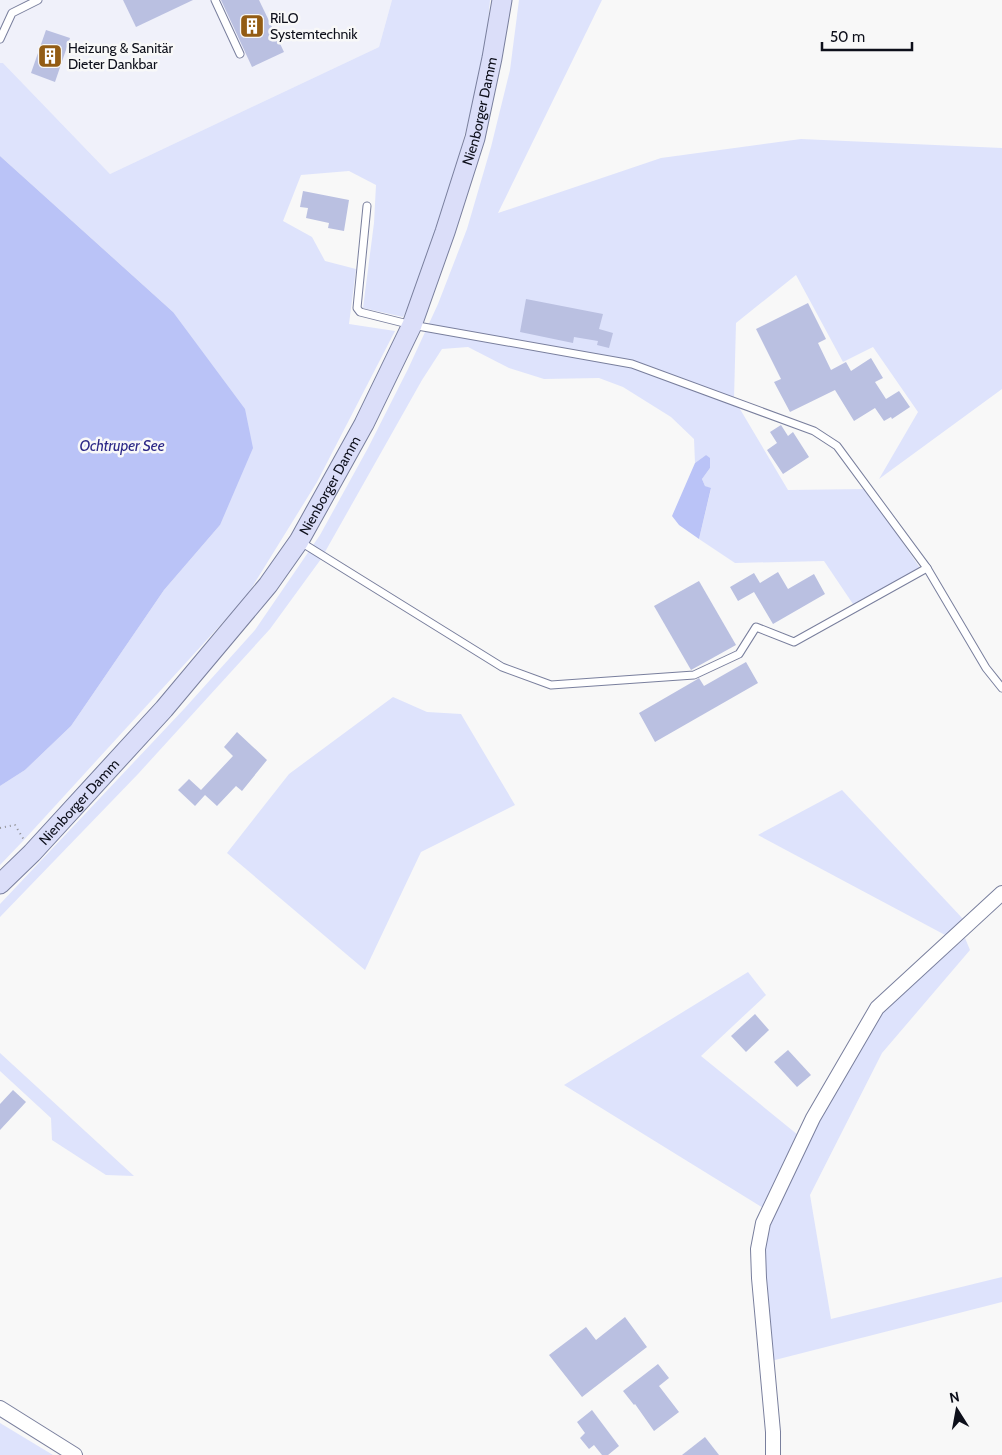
<svg xmlns="http://www.w3.org/2000/svg" width="1002" height="1455" font-family="Cabin,sans-serif">
<rect width="100%" height="100%" fill="#f8f8f8"/>
<polygon fill="#f0f1fa" points="0,0 392,0 379,47 110,174 3,63 0,63"/>
<g fill="#dee3fc">
<polygon points="392,0 490,0 485,59 454,174 422,282 403,317 363,308 374,223 376,185 349,171 301,175 283,221 312,237 325,261 356,269 349,324 395,331 317,482 246,597 23,841 0,865 0,786 25,770 71,726 164,590 220,525 173,312 0,156 0,63 3,63 110,174 379,47"/>
<polygon points="519,0 602,0 498,213 661,158 801,139 1002,148 1002,389 879,479 918,412 873,347 843,362 796,275 736,323 734,399 788,490 866,489 920,568 855,607 824,561 735,563 699,539 711,489 705,486 702,479 710,468 706,455 695,463 694,439 671,417 623,387 599,378 544,379 509,368 468,347 442,349 422,380 321,559 270,629 138,774 0,917 0,904 184,709 255,630 320,535 368,448 408,369 438,304 467,229 491,147 510,70"/>
<polygon points="393,697 427,712 461,714 515,805 421,852 365,970 227,853 289,774"/>
<polygon points="842,790 964,920 947,936 758,835"/>
<polygon points="965,938 970,950 882,1053 810,1195 831,1319 1002,1277 1002,1302 771,1361 763,1275 765,1226 815,1123 881,1012"/>
<polygon points="748,972 766,995 701,1056 798,1135 765,1209 564,1085"/>
<polygon points="0,1053 134,1176 106,1175 52,1140 51,1118 0,1071"/>
<polygon points="0,1423 53,1455 0,1455"/>
</g>
<g fill="#bac3f7">
<polygon points="0,156 173,312 245,409 253,448 220,525 164,590 71,726 25,770 0,786"/>
<polygon points="706,455 710,458 710,468 702,479 705,486 711,488 699,539 679,525 672,516 695,463"/>
</g>
<g fill="#bac0e1">
<polygon points="123,0 193,0 136,27"/>
<polygon points="221,0 259,0 284,52 252,67"/>
<polygon points="46,30 70,38 55,82 31,73"/>
<polygon points="303,191 349,200 344,231 328,228 329,223 306,218 308,208 300,207"/>
<polygon points="526,299 603,314 599,329 613,333 609,348 597,345 598,341 574,337 573,343 520,332"/>
<polygon points="808,303 826,339 818,343 831,370 846,362 851,371 871,358 883,378 875,382 886,399 899,391 910,407 892,419 891,417 884,421 875,408 854,421 835,390 790,412 774,382 781,379 756,329"/>
<polygon points="781,425 788,436 793,432 809,457 783,474 767,450 777,443 770,432"/>
<polygon points="778,572 788,589 814,574 825,594 773,624 754,592 738,601 730,587 754,573 760,583"/>
<polygon points="699,581 736,645 691,670 654,606"/>
<polygon points="746,662 758,683 655,742 639,713 696,680 699,678 704,686"/>
<polygon points="237,732 267,760 242,791 236,786 217,806 205,795 195,806 178,790 189,779 201,790 233,756 224,747"/>
<polygon points="755,1014 769,1030 746,1052 731,1036"/>
<polygon points="788,1050 811,1075 797,1087 774,1062"/>
<polygon points="13,1090 26,1102 0,1130 0,1104"/>
<polygon points="625,1317 647,1347 582,1397 549,1355 586,1327 596,1340"/>
<polygon points="658,1364 669,1378 659,1386 679,1412 654,1431 635,1404 634,1405 623,1391"/>
<polygon points="592,1410 619,1446 608,1455 602,1455 594,1445 589,1449 580,1438 585,1433 577,1422"/>
<polygon points="705,1437 719,1455 682,1455"/>
</g>
<g fill="none" stroke-linecap="round" stroke-linejoin="round">
<defs>
<g id="service">
<polyline points="215,0 240,54"/>
<polyline points="0,39 12,13 38,0"/>
<polyline points="367,206 357,308 360,312 412,325 632,364 814,431 837,446 927,568 986,668 1002,688"/>
<polyline points="299,541 502,667 551,685 694,675 739,654 756,627 794,642 927,568"/>
</g>
<g id="minor">
<polyline points="0,1408 75,1455"/>
<polyline points="773,1455 773,1432 759,1278 758,1249 763,1223 813,1118 877,1008 1002,893"/>
</g>
<g id="secondary">
<path id="s1" d="M0 884 32 853 164 709 268 585 299 541 364 424 412 325 445 232 475 138 492 58 502 0"/>
</g>
</defs>
<use href="#service" stroke="#797f9d" stroke-width="9"/>
<use href="#minor" stroke="#797f9d" stroke-width="16"/>
<use href="#secondary" stroke="#797f9d" stroke-width="21"/>
<polyline stroke="#939498" stroke-width="2" stroke-dasharray="1 4" stroke-linecap="butt" points="0,828 15,825 24,840"/>
<use href="#service" stroke="#fff" stroke-width="7"/>
<use href="#minor" stroke="#fff" stroke-width="14"/>
<use href="#secondary" stroke="#dbdef9" stroke-width="19"/>
</g>
<defs>
<symbol id="building-square" viewBox="-11 -11 22 22"><rect x="-9" y="-9" width="18" height="18" rx="4" fill="#935c14" stroke="#f8f8f8"/><path d="M-4-6H4V6H1V3H-1V6H-4ZM-2.5-4.3h1.7v1.8h-1.7ZM.8-4.3h1.7v1.8H.8ZM-2.5-1h1.7V.8h-1.7ZM.8-1h1.7V.8H.8Z" fill="#fff"/></symbol>
</defs>
<g fill-rule="evenodd">
<use href="#building-square" x="238" y="12" width="28" height="28"/>
<use href="#building-square" x="36" y="42" width="28" height="28"/>
</g>
<g text-anchor="middle" stroke-width="5" stroke-linejoin="round" paint-order="stroke">
<g font-size="14" fill="#0d0f1a" stroke="#f8f8f8" text-anchor="start">
<text x="270" y="23">RiLO<tspan x="270" dy="16">Systemtechnik</tspan></text>
<text x="68" y="53">Heizung &amp; Sanitär<tspan x="68" dy="16">Dieter Dankbar</tspan></text>
</g>
<g font-size="14" fill="#0d0f1a" stroke="#f8f8f8">
<text dy="5" stroke="none"><textPath href="#s1" startOffset="924">Nienborger Damm</textPath></text>
<text dy="5" stroke="none"><textPath href="#s1" startOffset="519">Nienborger Damm</textPath></text>
<text dy="5" stroke="none"><textPath href="#s1" startOffset="114">Nienborger Damm</textPath></text>
</g>
<g font-size="15" font-style="italic" fill="#2c2887" stroke="#f8f8f8">
<text x="122" y="451">Ochtruper See</text>
</g>
</g>
<g transform="translate(957 1410) rotate(349)" stroke="#f8f8f8" stroke-width="4" paint-order="stroke">
<path d="M0-4L9 19L0 12L-9 19Z" fill="#0d0f1a"/>
<text y="-8" font-size="14" font-weight="bold" text-anchor="middle" fill="#0d0f1a">N</text>
</g>
<path d="M822 42v8h90v-8" fill="none" stroke="#0d0f1a" stroke-width="2.5"/>
<text x="830" y="42" font-size="15" fill="#0d0f1a" stroke="#f8f8f8" stroke-width="4" paint-order="stroke">50 m</text>
</svg>
